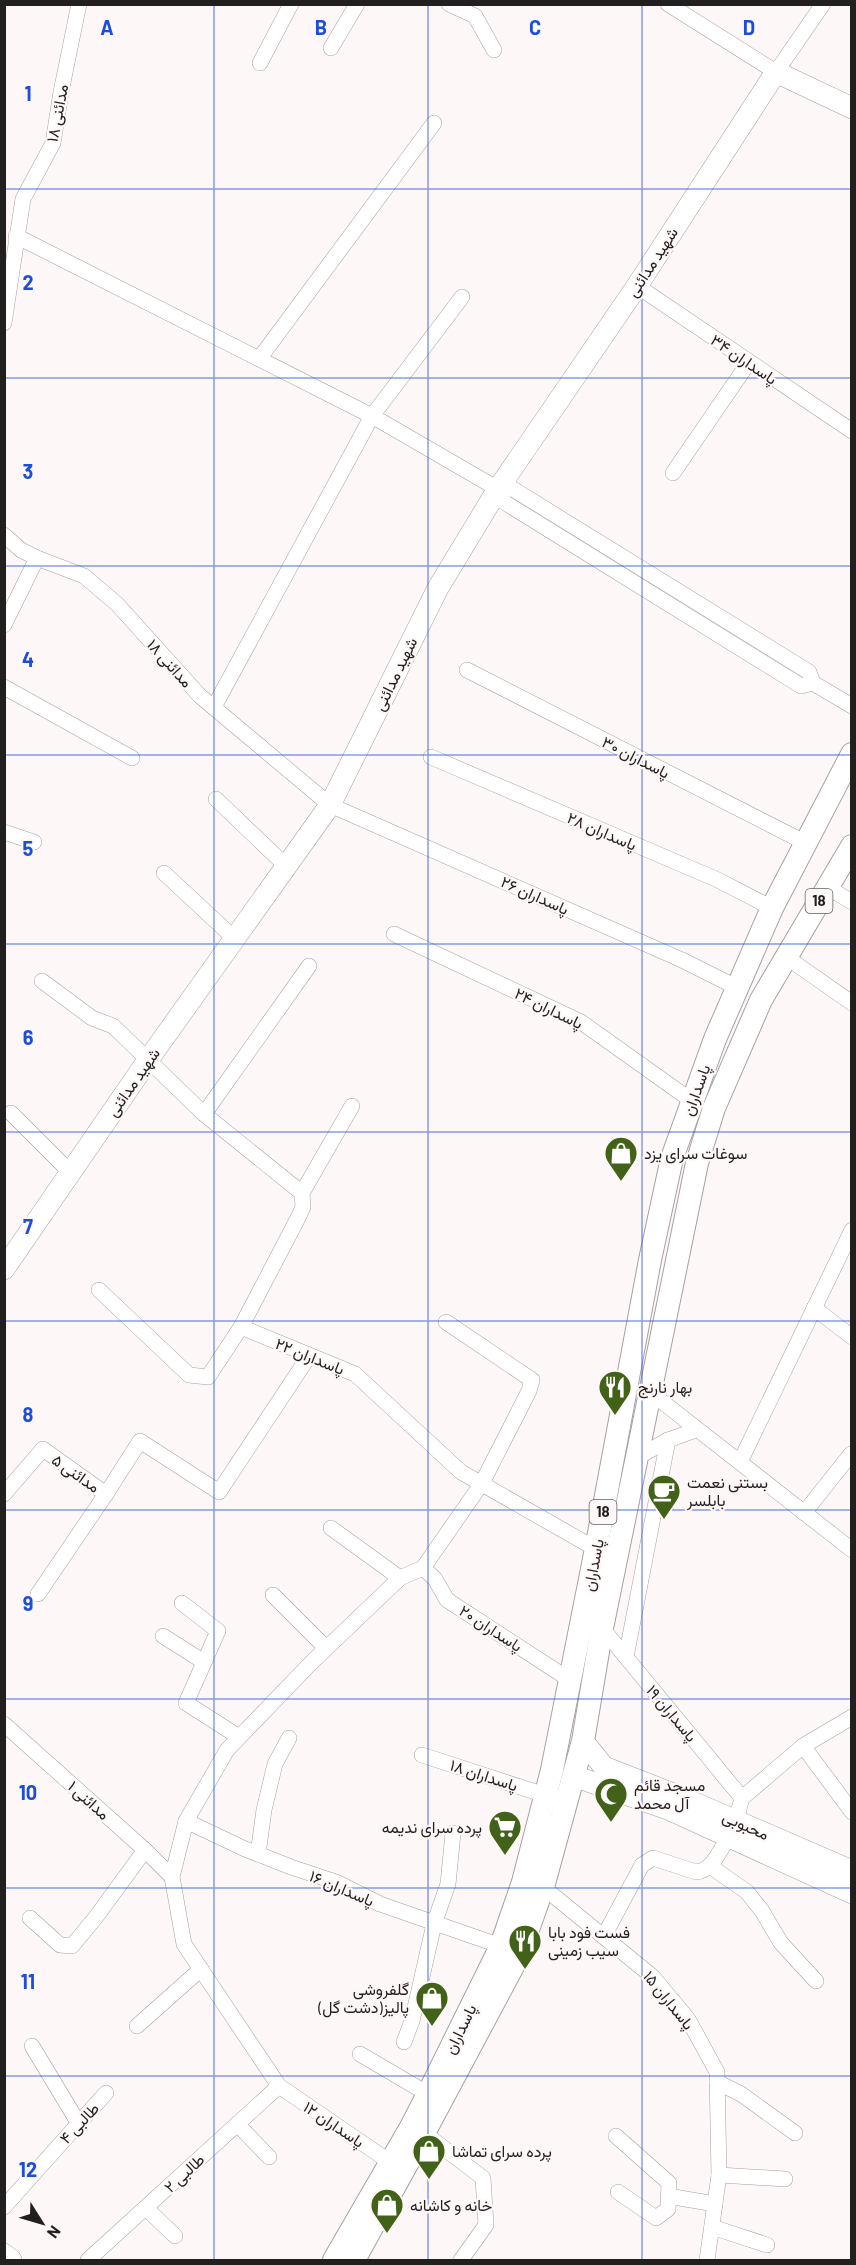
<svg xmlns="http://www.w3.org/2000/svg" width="856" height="2265" font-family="Barlow,Vazirmatn,sans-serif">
<rect width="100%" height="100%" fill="#fef7f7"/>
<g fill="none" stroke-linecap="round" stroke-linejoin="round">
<defs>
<g id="street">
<polyline points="449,4 475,16 494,50"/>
<polyline points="668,4 776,72 823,4"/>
<polyline points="331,48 357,4"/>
<polyline points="260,63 291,4"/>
<polyline points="16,236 372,416 498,489 513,489 809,672 813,683 852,706"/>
<polyline points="637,286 852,431"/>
<polyline points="4,323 23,199 53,143 61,92 79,4"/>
<polyline points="259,359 434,123"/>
<polyline points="673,473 749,362"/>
<polyline points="498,489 504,502 801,686 813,683"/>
<polyline points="4,535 21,550 37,558 84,576 117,604 200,696 330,805 682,960 738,988"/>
<polyline points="4,625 37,558"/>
<polyline points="467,670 806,843"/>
<polyline points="4,687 132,758"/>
<polyline points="214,707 372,416 462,297"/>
<polyline points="431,757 718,880 772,908"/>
<polyline points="216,799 286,866"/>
<polyline points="4,832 34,842"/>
<polyline points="164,873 235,939"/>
<polyline points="827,887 852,902"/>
<polyline points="394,934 581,1022 692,1101"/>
<polyline points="786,957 852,1003"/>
<polyline points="42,981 92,1018 113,1026 204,1114 302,1193 303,1207 298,1218 241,1327 208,1377 189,1375 99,1290"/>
<polyline points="11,1113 71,1173"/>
<polyline points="204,1114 309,966"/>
<polyline points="302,1193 352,1106"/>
<polyline points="814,1308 852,1337"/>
<polyline points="241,1327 355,1374 461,1472 596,1549"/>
<polyline points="651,1393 852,1550"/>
<polyline points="638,1457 668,1440 696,1430"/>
<polyline points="740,1462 852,1230"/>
<polyline points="4,1494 43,1449 106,1494 140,1441 219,1492 309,1356"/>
<polyline points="804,1513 851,1454"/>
<polyline points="331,1528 400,1578 423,1568 435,1579 447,1600 570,1680"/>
<polyline points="423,1568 482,1483 529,1391 532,1380 446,1322"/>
<polyline points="38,1594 106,1494"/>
<polyline points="273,1595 326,1648"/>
<polyline points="182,1603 218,1631 186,1703 239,1737"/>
<polyline points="602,1628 742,1798"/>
<polyline points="163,1636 204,1662"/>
<polyline points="626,1657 668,1440"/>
<polyline points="4,1724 145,1850 172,1877"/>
<polyline points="803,1746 852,1812"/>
<polyline points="422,1755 554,1798"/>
<polyline points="736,1820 742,1798 803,1746 852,1717"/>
<polyline points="186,1821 245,1849 291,1867 336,1882 380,1904 501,1946"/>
<polyline points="258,1854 264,1810 275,1764 289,1738"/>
<polyline points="710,1866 747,1892 762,1911 781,1943 816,1981"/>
<polyline points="543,1887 653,1977 688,2019 717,2072 719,2175 707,2260"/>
<polyline points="30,1918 60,1945 72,1946 96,1917 145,1850"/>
<path d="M604 1936 642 1865 653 1858 696 1872C712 1871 720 1850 728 1838"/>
<polyline points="137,2026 201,1969"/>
<polyline points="404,2042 412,2021 434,1924 448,1884 453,1833"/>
<polyline points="32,2046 79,2124"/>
<polyline points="360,2054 428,2094"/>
<polyline points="717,2082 741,2094 795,2133"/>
<polyline points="237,2124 269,2157"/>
<polyline points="424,2133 483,2178 486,2225 461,2260"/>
<polyline points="616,2136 669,2183 668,2209 656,2218 618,2192"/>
<polyline points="390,2162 279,2086 184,1944 172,1877 186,1821 227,1750 311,1663 400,1578"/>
<polyline points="719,2175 785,2179"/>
<polyline points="668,2196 715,2204"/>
<polyline points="4,2207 106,2093"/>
<polyline points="146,2208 175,2236"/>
<polyline points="712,2227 767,2245"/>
<polyline points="88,2260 279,2086"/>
</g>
<g id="secondary">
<polyline points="4,1269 148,1060 330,805 438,588 498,489 637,286 776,72 852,108"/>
<polyline points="583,1741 604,1767 681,1797 852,1871"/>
<polyline points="574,1776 668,1809 852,1893"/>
<polyline points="4,2254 11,2260"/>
</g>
<g id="primary">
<polyline points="334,2260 411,2127 428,2094 501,1946 523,1882 552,1770 596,1549 650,1260 672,1158 715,1039 772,908 852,754"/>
<polyline points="354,2260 424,2133 519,1955 543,1887 583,1741 602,1628 697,1163 714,1108 761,1000 852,846"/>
</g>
</defs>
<use href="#street" stroke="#a6a0a1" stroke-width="16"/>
<use href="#secondary" stroke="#a6a0a1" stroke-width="22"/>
<use href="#primary" stroke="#a6a0a1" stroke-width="24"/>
<use href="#street" stroke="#fff" stroke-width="15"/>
<use href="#secondary" stroke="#fff" stroke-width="21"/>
<use href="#primary" stroke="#fff" stroke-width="22"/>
</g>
<path fill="none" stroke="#1d4ed8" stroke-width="1.5" stroke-opacity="0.55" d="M214 4V2260M428 4V2260M642 4V2260M4 189H852M4 378H852M4 566H852M4 755H852M4 944H852M4 1132H852M4 1321H852M4 1510H852M4 1699H852M4 1888H852M4 2076H852"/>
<defs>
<symbol id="shop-pin" viewBox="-11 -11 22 30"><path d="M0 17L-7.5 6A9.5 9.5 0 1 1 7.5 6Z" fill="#416218" stroke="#fef7f7"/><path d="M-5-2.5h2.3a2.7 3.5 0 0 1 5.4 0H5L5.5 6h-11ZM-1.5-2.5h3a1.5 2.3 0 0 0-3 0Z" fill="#fff"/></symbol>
<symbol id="restaurant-pin" viewBox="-11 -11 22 30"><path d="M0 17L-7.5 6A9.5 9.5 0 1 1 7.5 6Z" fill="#416218" stroke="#fef7f7"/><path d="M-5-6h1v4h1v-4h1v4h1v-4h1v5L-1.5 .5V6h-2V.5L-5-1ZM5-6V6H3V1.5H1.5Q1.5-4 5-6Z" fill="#fff"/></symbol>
<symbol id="cafe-pin" viewBox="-11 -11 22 30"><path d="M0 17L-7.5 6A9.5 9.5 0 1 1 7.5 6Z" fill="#416218" stroke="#fef7f7"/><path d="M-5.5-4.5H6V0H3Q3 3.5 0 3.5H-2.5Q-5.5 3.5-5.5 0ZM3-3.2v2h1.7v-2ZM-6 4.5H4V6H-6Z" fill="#fff"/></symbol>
<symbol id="mosque-pin" viewBox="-11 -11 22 30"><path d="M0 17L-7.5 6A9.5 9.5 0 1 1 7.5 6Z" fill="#416218" stroke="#fef7f7"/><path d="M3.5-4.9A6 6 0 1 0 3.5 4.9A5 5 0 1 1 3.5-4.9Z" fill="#fff"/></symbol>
<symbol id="supermarket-pin" viewBox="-11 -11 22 30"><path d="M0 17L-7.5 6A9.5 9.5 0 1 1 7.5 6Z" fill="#416218" stroke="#fef7f7"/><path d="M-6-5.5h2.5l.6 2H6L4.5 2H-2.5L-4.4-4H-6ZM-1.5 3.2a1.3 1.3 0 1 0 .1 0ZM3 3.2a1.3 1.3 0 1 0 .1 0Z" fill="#fff"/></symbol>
</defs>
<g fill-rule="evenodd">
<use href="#shop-pin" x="602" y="1134" width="38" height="52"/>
<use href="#restaurant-pin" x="596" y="1368" width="38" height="52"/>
<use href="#cafe-pin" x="645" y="1472" width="38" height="52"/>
<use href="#mosque-pin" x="592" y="1775" width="38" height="52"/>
<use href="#supermarket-pin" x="486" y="1808" width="38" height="52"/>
<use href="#restaurant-pin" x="506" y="1922" width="38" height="52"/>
<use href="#shop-pin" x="413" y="1979" width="38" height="52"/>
<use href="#shop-pin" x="410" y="2132" width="38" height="52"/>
<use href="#shop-pin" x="368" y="2186" width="38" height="52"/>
</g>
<g text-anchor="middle" stroke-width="4.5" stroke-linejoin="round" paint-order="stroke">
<g fill="#fef7f7" stroke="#646060" stroke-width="1.5">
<rect x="805.5" y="889" width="27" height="24" rx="4.5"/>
<rect x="589.5" y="1500" width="27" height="24" rx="4.5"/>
</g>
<g font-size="15" font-weight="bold" fill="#221f1f">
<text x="819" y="906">18</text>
<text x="603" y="1517">18</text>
</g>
<g font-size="16" fill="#221f1f" stroke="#fef7f7">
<text transform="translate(57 113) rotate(-79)" y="6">مدائنی ۱۸</text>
<text transform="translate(652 262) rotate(-57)" y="6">شهید مدائنی</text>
<text transform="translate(744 359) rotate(34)" y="6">پاسداران ۳۴</text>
<text transform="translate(170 663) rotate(48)" y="6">مدائنی ۱۸</text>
<text transform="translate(395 674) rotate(-64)" y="6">شهید مدائنی</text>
<text transform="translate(636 757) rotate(27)" y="6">پاسداران ۳۰</text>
<text transform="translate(602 831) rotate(23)" y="6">پاسداران ۲۸</text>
<text transform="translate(535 895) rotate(24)" y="6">پاسداران ۲۶</text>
<text transform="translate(549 1008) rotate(26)" y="6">پاسداران ۲۴</text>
<text transform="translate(133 1082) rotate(-55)" y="6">شهید مدائنی</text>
<text transform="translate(696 1090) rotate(-70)" y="6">پاسداران</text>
<text transform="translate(310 1356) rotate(22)" y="6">پاسداران ۲۲</text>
<text transform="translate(76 1473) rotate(35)" y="6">مدائنی ۵</text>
<text transform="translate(593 1565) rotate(-79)" y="6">پاسداران</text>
<text transform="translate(491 1628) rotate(33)" y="6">پاسداران ۲۰</text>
<text transform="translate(672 1713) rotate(50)" y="6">پاسداران ۱۹</text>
<text transform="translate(484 1775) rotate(18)" y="6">پاسداران ۱۸</text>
<text transform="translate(89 1800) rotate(42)" y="6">مدائنی ۱</text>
<text transform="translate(746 1825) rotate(24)" y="6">محبوبی</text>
<text transform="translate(342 1888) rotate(23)" y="6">پاسداران ۱۶</text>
<text transform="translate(669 2000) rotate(51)" y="6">پاسداران ۱۵</text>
<text transform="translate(460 2029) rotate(-64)" y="6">پاسداران</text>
<text transform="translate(79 2123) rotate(-47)" y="6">طالبی ۴</text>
<text transform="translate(334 2124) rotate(34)" y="6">پاسداران ۱۲</text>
<text transform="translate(184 2173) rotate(-43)" y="6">طالبی ۲</text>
</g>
<g font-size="16" fill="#221f1f" stroke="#fef7f7" text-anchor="start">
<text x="644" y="1159">سوغات سرای یزد</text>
<text x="638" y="1393">بهار نارنج</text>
<text x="687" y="1488">بستنی نعمت<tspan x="687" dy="18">بابلسر</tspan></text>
<text x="634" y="1791">مسجد قائم<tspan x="634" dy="18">آل محمد</tspan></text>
<text x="482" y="1833" text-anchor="end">پرده سرای ندیمه</text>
<text x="548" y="1938">فست فود بابا<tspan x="548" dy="18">سیب زمینی</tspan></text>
<text x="409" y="1995" text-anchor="end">گلفروشی<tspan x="409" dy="18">پالیز(دشت گل)</tspan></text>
<text x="452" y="2157">پرده سرای تماشا</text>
<text x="410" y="2211">خانه و کاشانه</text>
</g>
</g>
<g font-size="20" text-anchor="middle" font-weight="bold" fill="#1d4ed8" stroke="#fef7f7" stroke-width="4.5" stroke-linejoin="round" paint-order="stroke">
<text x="107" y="35">A</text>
<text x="321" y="35">B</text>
<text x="535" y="35">C</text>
<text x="749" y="35">D</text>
<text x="28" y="101">1</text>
<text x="28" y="290">2</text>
<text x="28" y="479">3</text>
<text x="28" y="667">4</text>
<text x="28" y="856">5</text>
<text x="28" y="1045">6</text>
<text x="28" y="1234">7</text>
<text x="28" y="1422">8</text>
<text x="28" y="1611">9</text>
<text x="28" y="1800">10</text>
<text x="28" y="1989">11</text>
<text x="28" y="2177">12</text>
</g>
<rect width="856" height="2265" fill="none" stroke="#221f1f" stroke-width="12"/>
<g transform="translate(42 2223) rotate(127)" stroke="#fef7f7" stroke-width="4.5" paint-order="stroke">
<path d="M0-4.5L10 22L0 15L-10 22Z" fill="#221f1f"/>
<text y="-9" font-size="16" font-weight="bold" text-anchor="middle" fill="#221f1f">N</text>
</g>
</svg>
